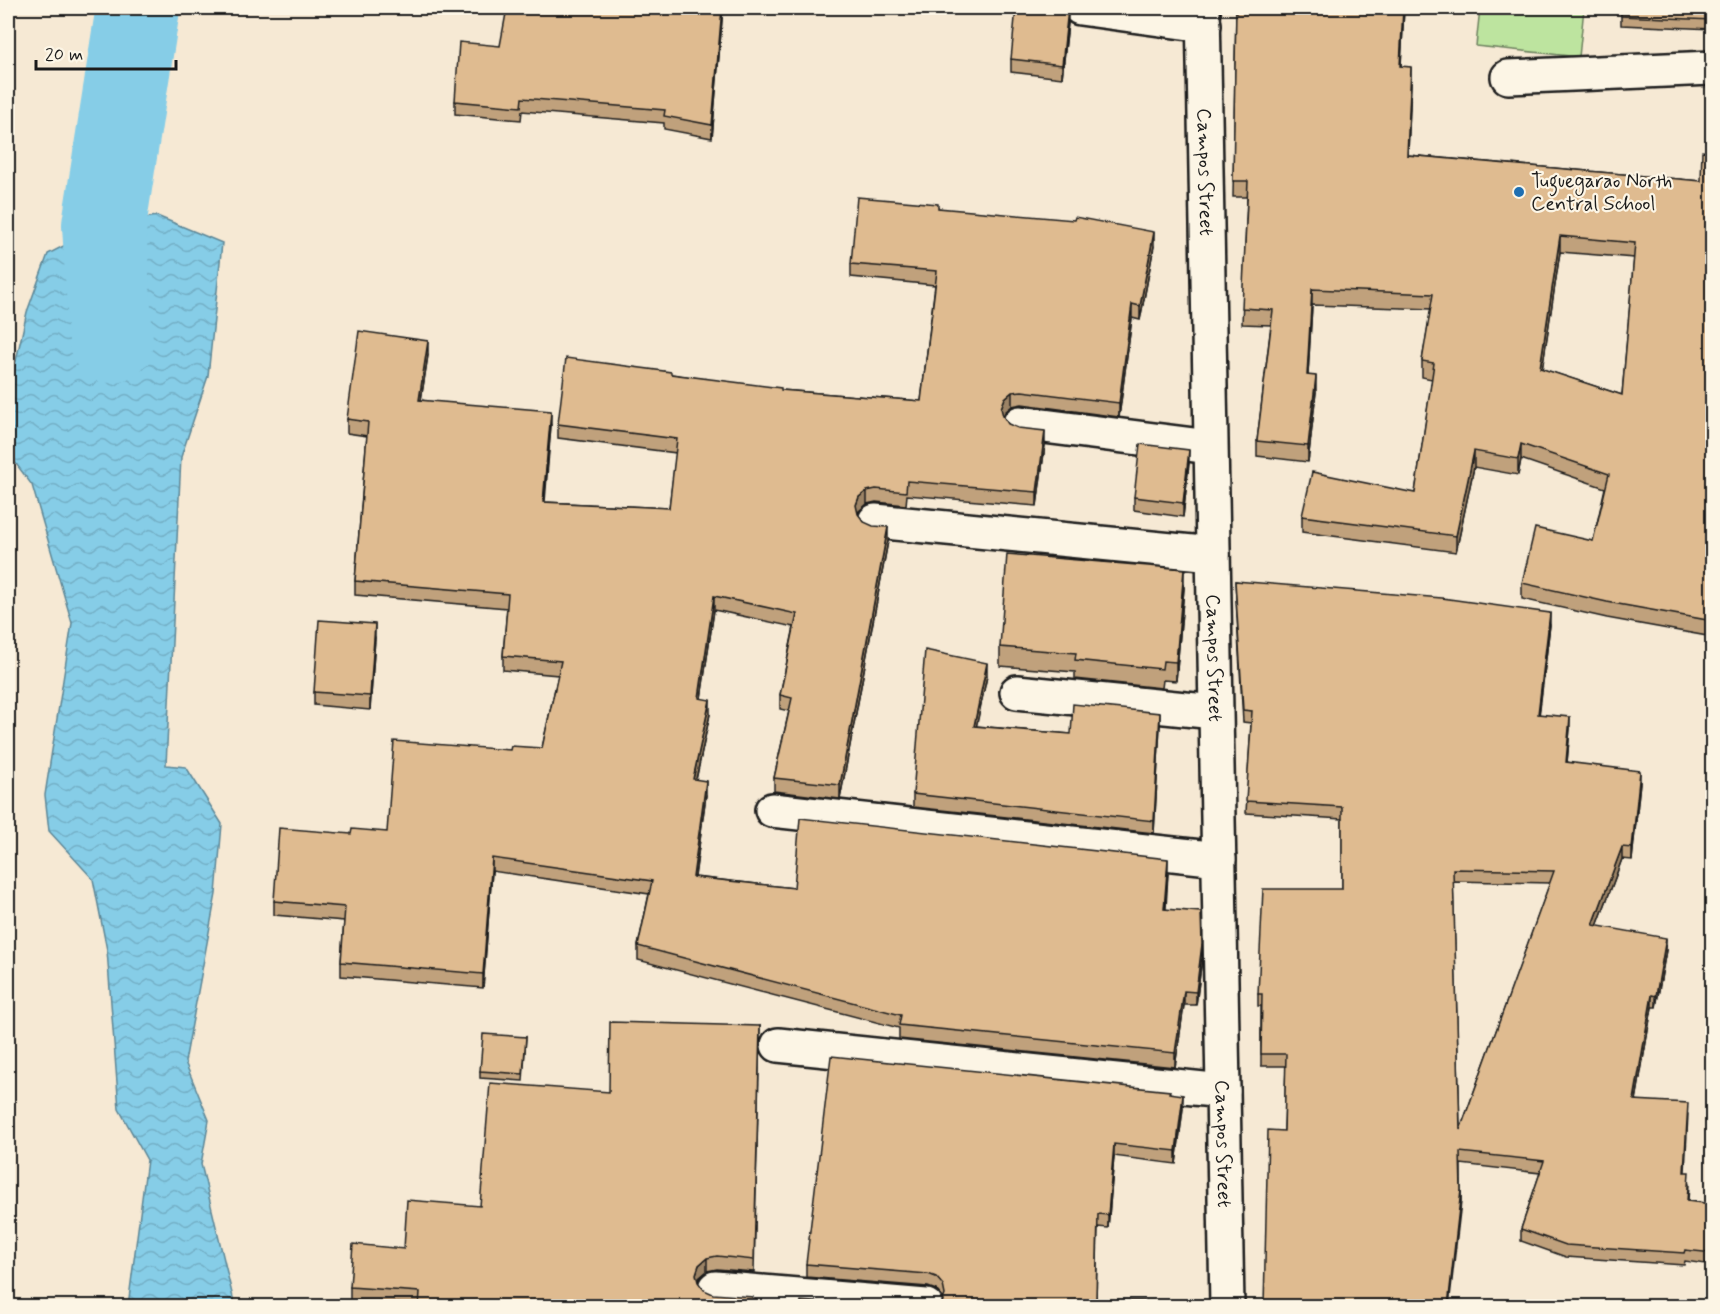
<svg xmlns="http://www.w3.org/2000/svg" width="1720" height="1314" font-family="Mynerve,sans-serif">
<defs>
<pattern id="water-waves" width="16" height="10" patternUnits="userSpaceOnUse" patternTransform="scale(1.5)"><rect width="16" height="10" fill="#86cde7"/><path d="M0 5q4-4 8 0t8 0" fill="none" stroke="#73afc6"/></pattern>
</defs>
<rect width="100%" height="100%" fill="#f6e9d4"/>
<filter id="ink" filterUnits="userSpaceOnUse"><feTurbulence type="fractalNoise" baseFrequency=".0167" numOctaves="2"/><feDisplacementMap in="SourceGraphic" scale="12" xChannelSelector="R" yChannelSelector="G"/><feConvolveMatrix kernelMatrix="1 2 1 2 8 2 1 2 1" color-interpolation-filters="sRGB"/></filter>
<g filter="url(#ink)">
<polygon fill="#bde49f" stroke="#6c805e" stroke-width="1.5" points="1480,8 1584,8 1579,57 1476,46"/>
<polygon fill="url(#water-waves)" stroke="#5c8696" stroke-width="1.5" points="157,216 222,243 208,376 181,457 166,765 186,767 222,824 216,894 185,1062 209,1120 201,1164 235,1306 128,1306 147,1160 119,1109 107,950 93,879 49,831 45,795 72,623 32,485 8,453 8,396 27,312 48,254 104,225"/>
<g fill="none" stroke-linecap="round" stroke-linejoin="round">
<polyline stroke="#86cde7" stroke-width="84" points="111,341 104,225 138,8"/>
<defs>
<g id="minor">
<polyline points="1080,8 1204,25"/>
<path id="s1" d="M1203 8 1227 1306"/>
<polyline points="1508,77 1712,68"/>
<polyline points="1020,423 1210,447"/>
<polyline points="875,521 1213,554"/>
<polyline points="1017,692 1215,712"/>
<polyline points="772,810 1219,859"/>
<polyline points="778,1045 1223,1091"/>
<polyline points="715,1288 926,1306"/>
</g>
</defs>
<use href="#minor" stroke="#1c1c1c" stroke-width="38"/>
<use href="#minor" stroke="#fcf5e5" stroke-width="33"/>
</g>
<g fill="#c0a17c" stroke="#1c1c1c" stroke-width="1.5" fill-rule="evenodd">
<polygon points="723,8 712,138 664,129 664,123 522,111 521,120 455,114 455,101 500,46"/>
<path d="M1236 8H1404L1401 66 1411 83 1408 155 1701 181 1713 152V637L1607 618 1522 599V583L1593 541 1605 488 1521 459 1518 475 1474 467 1456 552 1302 532V516L1415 493 1432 379 1422 377V361L1431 309 1312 305 1308 375 1316 392 1308 462 1257 456V441L1271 325 1242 324 1247 197H1233ZM1560 252 1634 258 1622 395 1542 369Z"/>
<polygon points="1621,8 1713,8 1713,29 1621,25"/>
<polygon points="1068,23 1062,78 1011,72 1011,59"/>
<polygon points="938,208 1154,246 1140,320 1132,318 1119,417 1022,404 1012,406 1005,412 1003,417 1008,424 1045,445 1037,506 907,495 906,505 876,502 867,504 859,511 858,515 864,522 888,541 840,799 774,791 774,778 789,711 780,709 780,695 794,627 714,610 701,698 710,714 696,780 706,795 695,877 794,888 1168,872 1166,909 1202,958 1196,1005 1184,1005 1175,1067 899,1039 899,1028 638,960 638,946 649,894 492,871 483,988 341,976 341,962 344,921 274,915 274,901 351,834 387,832 510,750 542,748 558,675 503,670 503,656 507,608 355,595 355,581 367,436 347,433 347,419 428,355 421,400 551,425 545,502 669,508 676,453 558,438 558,424 671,374 781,390 921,401 935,285 851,277 851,264"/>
<polygon points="1189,463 1183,517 1134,510 1134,497"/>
<path d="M1235 581 1550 625 1539 714 1570 728 1567 762 1640 782 1632 860 1622 859 1597 926 1666 950 1656 1007H1652L1636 1100 1688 1114 1685 1172 1689 1184 1688 1201 1713 1204V1265L1685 1261 1684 1265 1566 1257 1521 1241V1229L1540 1173 1461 1164V1202L1284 1131 1286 1066H1261V1006H1258V994L1342 889V819L1246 813 1251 723 1243 722ZM1453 881 1550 883 1460 1130Z"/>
<polygon points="1184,588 1176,681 1163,680 1162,688 1075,679 1075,672 1000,666 1000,647"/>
<polygon points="375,638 370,710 314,705 314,692"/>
<polygon points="987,676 976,726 1071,734 1160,725 1154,833 913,807 913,794"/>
<polygon points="760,1026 754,1272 717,1269 707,1271 699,1278 698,1282 419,1305 350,1300 350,1287 404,1249 480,1206 609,1092"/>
<polygon points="526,1037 523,1081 480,1078 480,1071"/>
<polygon points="1170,1093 1183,1108 1176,1164 1114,1156 1108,1228 1098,1227 1096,1300 942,1303 943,1298 936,1290 928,1287 806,1277 806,1264"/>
</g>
<g fill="#9c8365" stroke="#1c1c1c" stroke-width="1.5">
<polygon points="722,8 723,8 712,138 712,125"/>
<polygon points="1403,8 1404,8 1400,82 1400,66"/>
<polygon points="1068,9 1068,23 1062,78 1062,65"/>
<polygon points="1411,67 1411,83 1407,171 1407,155"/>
<polygon points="1154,232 1154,246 1140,320 1140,306"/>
<polygon points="1560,236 1560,252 1540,384 1540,368"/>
<polygon points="1312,289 1312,305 1307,391 1307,375"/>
<polygon points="1132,304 1132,318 1119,417 1119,403"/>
<polygon points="428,341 428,355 419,413 419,400"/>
<polygon points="1316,376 1316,392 1308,462 1308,446"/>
<polygon points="1012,392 1012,406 1005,412 1001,421 1001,408 1005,398"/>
<polygon points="551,411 551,425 543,515 543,502"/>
<polygon points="1045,431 1045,445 1037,506 1037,492"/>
<polygon points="1521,444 1521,459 1518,475 1518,459"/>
<polygon points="1189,450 1189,463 1183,517 1183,503"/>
<polygon points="1474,451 1474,467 1456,552 1456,536"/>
<polygon points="867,491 867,504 859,511 856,519 856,505 859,497"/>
<polygon points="888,527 888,541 840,799 840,785"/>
<polygon points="1184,569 1184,588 1176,681 1176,662"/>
<polygon points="714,596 714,610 699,712 699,698"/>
<polygon points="1550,613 1550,625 1538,725 1538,714"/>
<polygon points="375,624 375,638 370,710 370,696"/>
<polygon points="987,663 987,676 974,738 974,726"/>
<polygon points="710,700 710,714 693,793 693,779"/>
<polygon points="1160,713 1160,725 1154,833 1154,821"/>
<polygon points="1570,717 1570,728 1566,774 1566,762"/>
<polygon points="1640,771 1640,782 1632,860 1632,848"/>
<polygon points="706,781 706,795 693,890 693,877"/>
<polygon points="1622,847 1622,859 1593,937 1593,925"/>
<polygon points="492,858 492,871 483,988 483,974"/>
<polygon points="1168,859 1168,872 1164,922 1164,909"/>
<polygon points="1666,938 1666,950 1656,1007 1656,996"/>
<polygon points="1202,944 1202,958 1196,1005 1196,992"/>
<polygon points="1184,991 1184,1005 1175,1067 1175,1053"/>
<polygon points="1652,995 1652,1007 1634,1112 1634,1100"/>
<polygon points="1183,1095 1183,1108 1176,1164 1176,1151"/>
<polygon points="1114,1144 1114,1156 1108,1228 1108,1215"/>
<polygon points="1461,1190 1461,1202 1449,1306 1448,1306"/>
<polygon points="707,1258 707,1271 699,1278 696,1287 696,1274 699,1265"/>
</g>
<g fill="#dfbb90" stroke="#1c1c1c" stroke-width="1.5" fill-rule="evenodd">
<polygon points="507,8 722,8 712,125 664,116 665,110 522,98 521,107 455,101 459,42 500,46"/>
<polygon points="1016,8 1052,8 1068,9 1062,65 1011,59"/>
<path d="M1236 8H1403L1400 66 1411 67 1407 155 1701 181 1702 151 1713 152V621L1607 602 1522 583 1535 528 1593 541 1609 474 1521 444 1518 459 1474 451 1456 536 1302 516 1312 472 1415 493 1434 363 1422 361 1433 294 1312 289 1307 375 1316 376 1308 446 1257 441 1273 310 1242 308 1248 181H1233ZM1560 236 1635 243 1622 395 1540 368Z"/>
<polygon points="1621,8 1713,8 1713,20 1621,16"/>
<polygon points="857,197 938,204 938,208 1074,220 1075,217 1154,232 1140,306 1132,304 1119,403 1022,391 1012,392 1005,398 1001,408 1003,416 1008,424 1018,428 1045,431 1037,492 907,481 906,492 876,489 867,491 859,497 856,505 858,514 864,522 873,526 888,527 840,785 774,778 792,698 780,695 797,614 714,596 699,698 710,700 693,779 706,781 693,877 794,888 800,818 1168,859 1164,909 1201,912 1202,944 1196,992 1184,991 1175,1053 899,1025 901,1015 638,946 652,881 492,858 483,974 341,962 345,907 274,901 279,828 351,834 352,829 387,832 394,741 510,750 511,746 542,748 561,661 503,656 508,594 355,581 368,422 347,419 359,331 428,341 419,400 551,411 543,502 669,508 677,439 558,424 566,358 671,372 671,374 781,388 781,390 921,401 937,271 851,264"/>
<polygon points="1140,444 1189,450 1183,503 1134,497"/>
<polygon points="1007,554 1184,569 1176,662 1163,661 1162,669 1075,660 1076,653 1000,647"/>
<path d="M1235 581 1442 598 1550 613 1538 714 1570 717 1566 762 1640 771 1632 848 1622 847 1593 925 1666 938 1656 996 1652 995 1634 1100 1688 1103 1684 1172H1689L1687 1201 1713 1204V1253L1685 1250 1684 1253 1566 1245 1521 1229 1544 1161 1460 1152 1461 1190 1448 1306H1264L1268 1130 1284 1131 1286 1054H1261L1262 994H1258L1263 889H1342V807L1246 801 1252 711 1243 710ZM1453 869 1554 871 1460 1130Z"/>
<polygon points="319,620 375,624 370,696 314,692"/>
<polygon points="925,650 987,663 974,726 1071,734 1073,704 1160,713 1154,821 913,794"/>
<polygon points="610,1022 760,1026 754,1260 717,1256 707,1258 699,1265 696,1274 698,1282 704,1290 713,1294 753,1297 752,1306 419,1306 420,1292 350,1287 353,1244 404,1249 407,1200 480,1206 490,1083 609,1092"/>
<polygon points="483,1034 526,1037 523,1074 480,1071"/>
<polygon points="831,1056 1170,1091 1169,1093 1183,1095 1176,1151 1114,1144 1108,1215 1098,1214 1096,1300 1153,1301 1153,1306 938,1306 942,1303 945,1295 943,1285 936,1277 928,1274 806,1264"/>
<polygon points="801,1301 863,1306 800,1306"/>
<polygon points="1497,1302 1541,1303 1540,1306 1496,1306"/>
</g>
</g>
<circle fill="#1f6fb2" stroke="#fcf5e5" stroke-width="2" cx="1519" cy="192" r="6"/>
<g text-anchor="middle" stroke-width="4.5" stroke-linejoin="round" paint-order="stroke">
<g font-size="20" fill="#1c1c1c" stroke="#fcf5e5">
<text dy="7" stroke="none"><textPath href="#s1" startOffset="164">Campos Street</textPath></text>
<text dy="7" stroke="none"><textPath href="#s1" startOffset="650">Campos Street</textPath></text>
<text dy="7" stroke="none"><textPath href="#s1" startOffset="1136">Campos Street</textPath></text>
</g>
<g font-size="20" fill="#1c1c1c" stroke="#fcf5e5" text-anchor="start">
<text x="1531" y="187">Tuguegarao North<tspan x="1531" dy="23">Central School</tspan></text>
</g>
</g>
<rect width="1720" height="1314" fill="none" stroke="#fcf5e5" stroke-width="30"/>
<rect x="15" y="15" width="1690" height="1284" fill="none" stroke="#1c1c1c" stroke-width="2" filter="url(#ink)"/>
<path d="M36 60v9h140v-9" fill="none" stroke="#1c1c1c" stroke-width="3"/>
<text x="45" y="60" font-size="18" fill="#1c1c1c" stroke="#fcf5e5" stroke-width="4.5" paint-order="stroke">20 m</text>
</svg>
